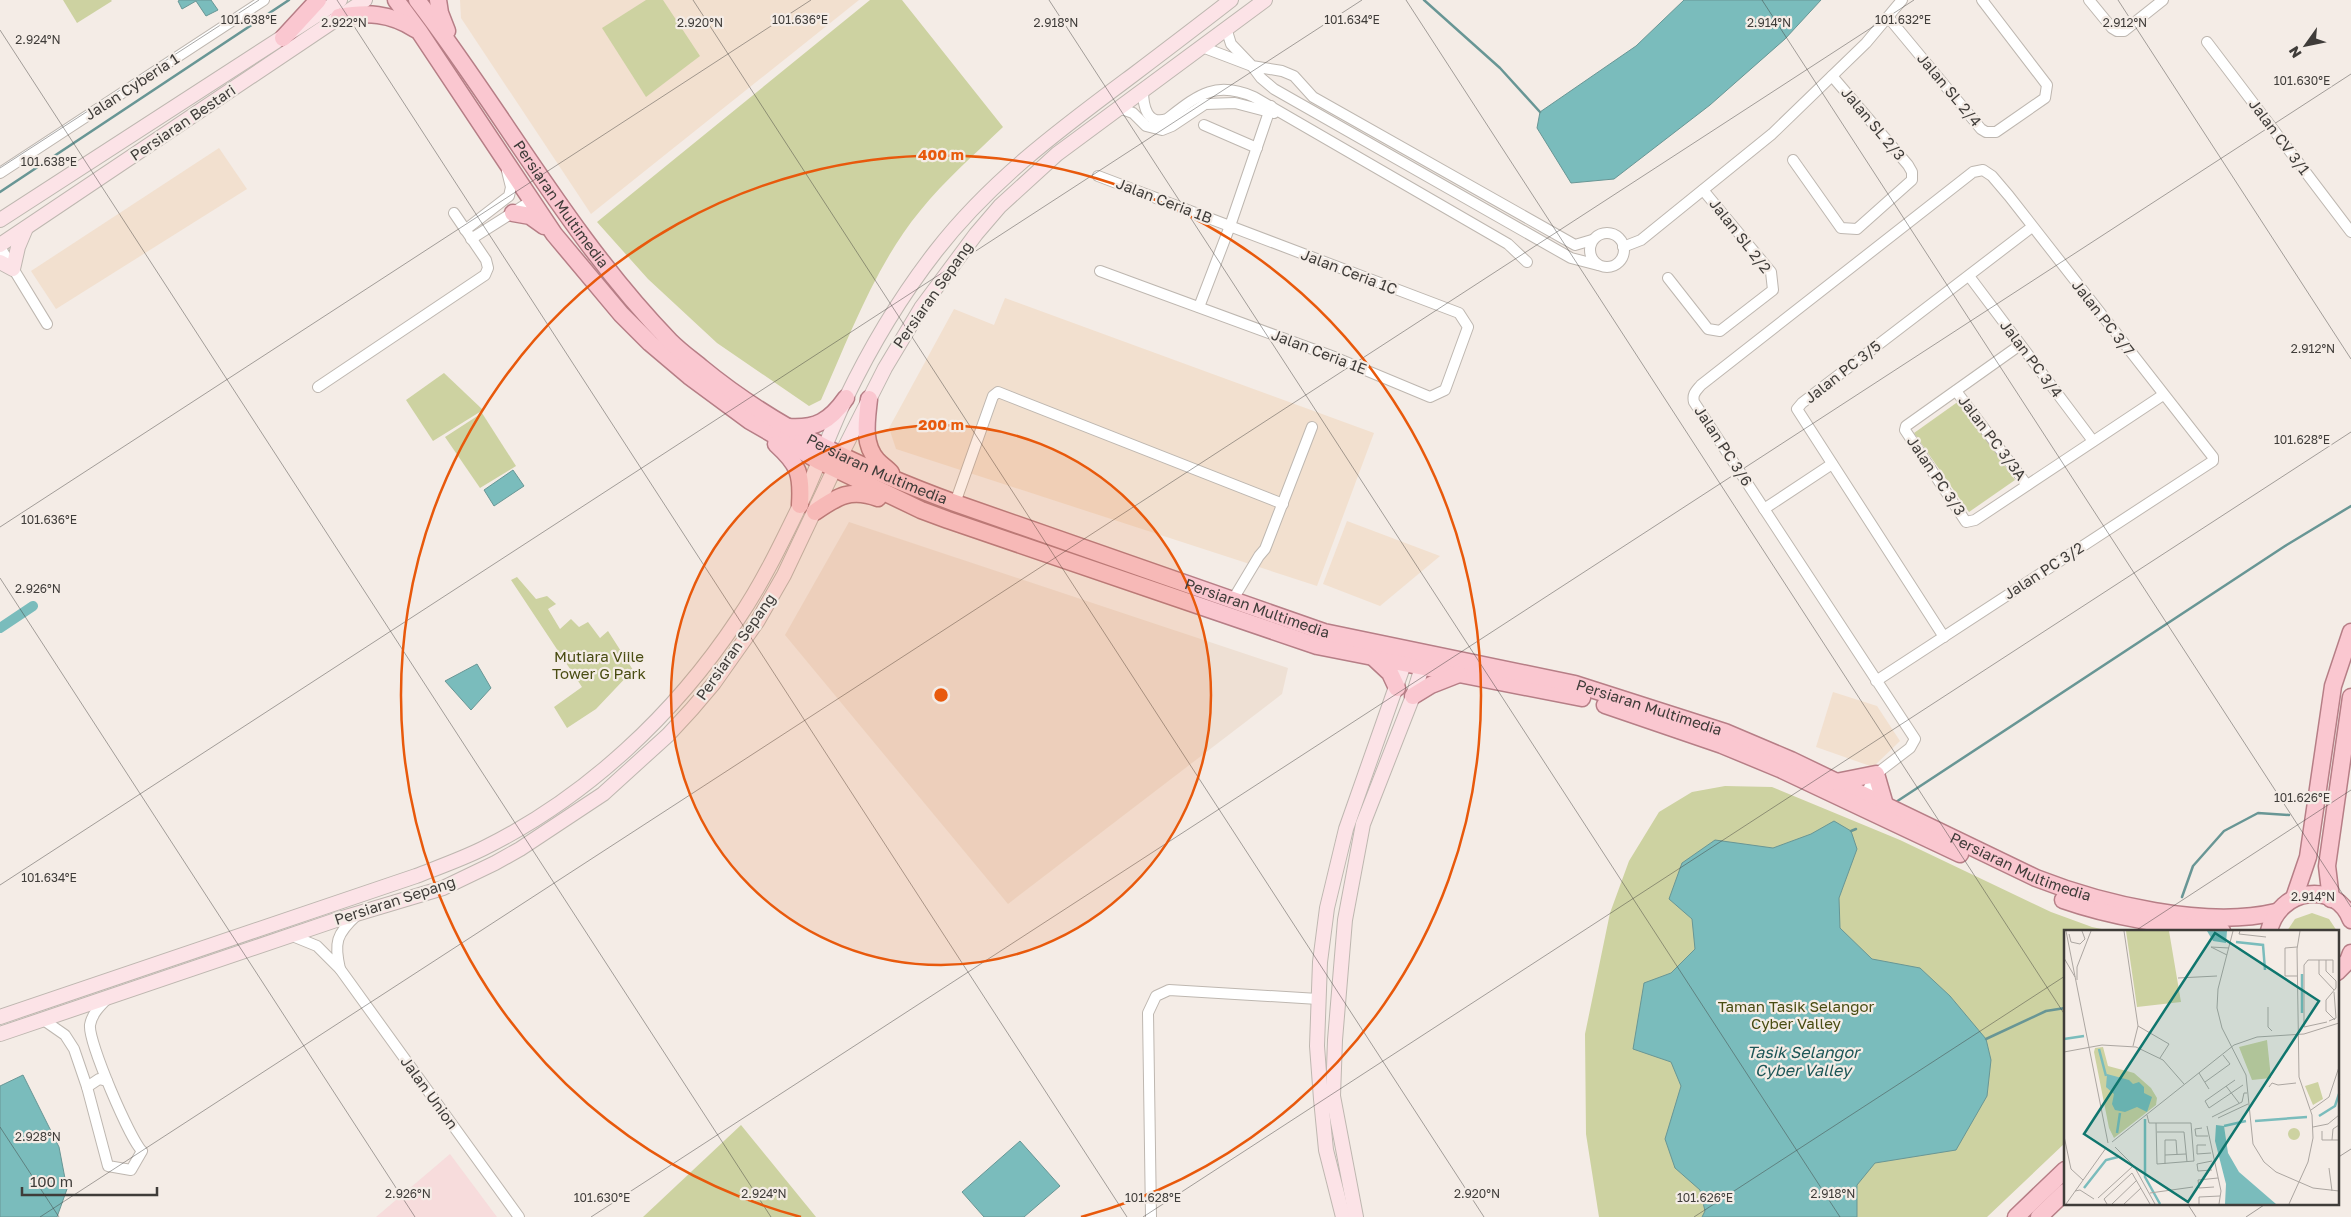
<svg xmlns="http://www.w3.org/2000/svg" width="2351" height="1217" font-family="'Golos Text',sans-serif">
<rect width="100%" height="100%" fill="#f4ece6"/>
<g fill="#f2e0cf">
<polygon points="460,0 859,0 591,214 461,18"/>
<polygon points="219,148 247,189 56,309 31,271"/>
<polygon points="1005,298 1374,433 1317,586 896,449 889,428 954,309 994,325"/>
<polygon points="1347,521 1440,556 1380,606 1323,584"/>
<polygon points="1833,692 1877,706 1900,741 1873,767 1816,747"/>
</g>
<polygon fill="#eee0d4" points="849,522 1288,668 1282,694 1008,904 785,635"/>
<polygon fill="#f7dcdc" points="450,1154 497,1217 376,1217"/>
<g fill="#cdd2a1">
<polygon points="63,0 111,0 112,1 77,23"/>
<polygon points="646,0 663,0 700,56 646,97 602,28"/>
<path d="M870 0H902L1003 127C975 154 945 180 920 211 876 264 849 337 821 400L809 406 717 343 648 279 597 222Z"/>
<polygon points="444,373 483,410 433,441 406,400"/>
<polygon points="1959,401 2015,480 1969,512 1914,433"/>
<polygon points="482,413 516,466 480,488 445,437"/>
<polygon points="517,577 536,599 547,596 556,604 548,609 560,629 571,619 579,627 588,622 600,638 608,631 633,670 596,709 567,728 554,707 582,687 511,580"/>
<polygon points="1725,786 1772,787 1900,840 2051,912 2092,927 2111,931 2065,931 2065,1143 1987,1217 1599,1217 1586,1134 1585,1034 1610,913 1629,861 1659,812 1692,792"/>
<polygon points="2312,913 2329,919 2337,931 2287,931 2295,919"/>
<polygon points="741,1125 816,1217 643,1217"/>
</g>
<g fill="#7abcbc" stroke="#689695">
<polygon points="180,0 211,0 218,10 206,16 196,1 182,9 178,1"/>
<polygon points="1684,0 1821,0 1785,39 1710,105 1614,179 1571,183 1537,128 1540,112 1636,46"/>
<polygon points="513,470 524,486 494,506 484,490"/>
<polygon points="477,664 491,688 471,710 445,681"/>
<polygon points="1834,821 1851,831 1857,849 1839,898 1840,928 1872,959 1920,968 1950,996 1986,1039 1991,1060 1987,1096 1956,1150 1875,1163 1857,1185 1857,1217 1702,1217 1705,1211 1700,1190 1675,1168 1665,1139 1681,1086 1671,1062 1633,1049 1644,983 1671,973 1695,949 1692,919 1669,899 1682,863 1715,840 1773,848 1811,834"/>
<polygon points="23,1075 59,1147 67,1189 57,1217 0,1217 0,1086"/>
<polygon points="1020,1141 1060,1186 1024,1217 984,1217 962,1192"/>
</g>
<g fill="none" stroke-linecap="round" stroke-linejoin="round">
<g stroke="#689695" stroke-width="2.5">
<polyline points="1424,0 1500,68 1540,112"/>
<polyline points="0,192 289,0"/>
<polyline points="1896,802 2285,546 2351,506"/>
<polyline points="1851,831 1856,829"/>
<polyline points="2182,897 2193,866 2224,831 2258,813 2289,815"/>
<polyline points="1986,1039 2046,1011 2065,1008"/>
</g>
<polyline stroke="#7abcbc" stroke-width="10" points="0,628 33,606"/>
<defs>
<g id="street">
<polyline points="2089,0 2112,28 2117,31 2124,31 2163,0"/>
<polyline points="1888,17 1981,129 1986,132 1996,132 2045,98 2047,85 1982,0"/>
<polyline points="1226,28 1231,44 1252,66 1282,71 1294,76 1313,97 1575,245 1592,240"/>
<polyline points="2207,42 2351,232"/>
<polyline points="1202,47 1252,66 1261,78 1274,89 1571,258 1598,265"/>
<path d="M1143 90C1143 106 1147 126 1167 119 1198 95 1215 80 1254 97L1508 244 1527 262"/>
<polyline points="1119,108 1133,113 1146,126 1162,130 1172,126 1205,104 1235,103 1274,113"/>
<polyline points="1204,125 1257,148"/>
<polyline points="1793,160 1841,228 1857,229 1912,180 1912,172 1908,165 1832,76"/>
<polyline points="0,173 264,0"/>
<polyline points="1098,176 1459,313 1468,327 1445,390 1430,397 1334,357 1100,271"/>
<polyline points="465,230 509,196 511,187 507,171"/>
<circle cx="1607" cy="250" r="17"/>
<polyline points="471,239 531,201"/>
<polyline points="0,247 47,324"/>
<polyline points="1623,247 1641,240 1772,134 1866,43 1902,0"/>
<polyline points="1969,276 2093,441"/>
<polyline points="1668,278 1708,329 1720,331 1773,290 1771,272 1703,190"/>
<polyline points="1199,307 1230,226 1271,106"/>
<polyline points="2020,345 1906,426 1905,430 1966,522 1975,520 2163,395"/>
<polyline points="318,387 485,275 488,268 486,260 454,213"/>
<polyline points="1956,391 2027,485"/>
<polyline points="955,503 993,396 998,392 1283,504"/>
<polyline points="1764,509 1832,464"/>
<polyline points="1232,601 1259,556 1265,549 1312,427"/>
<polyline points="1944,637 1797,409 1802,403 2032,227"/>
<path d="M1863 799 1876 774 1910 748 1915 739 1694 402C1692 394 1696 391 1701 385L1973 172 1983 170 1992 176 2009 196 2213 457V461L1876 681"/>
<path d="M290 935 317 946 340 969C334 943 336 934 357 915"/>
<polyline points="340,969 519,1217"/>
<path d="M42 1019 65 1035 74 1049 87 1087 108 1166 131 1170 142 1151C130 1139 88 1042 90 1025 92 1014 99 1007 107 999"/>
<polyline points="87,1087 99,1079 107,1081"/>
<polyline points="1151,1217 1148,1013 1156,996 1169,990 1318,999"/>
</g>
<g id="secondary">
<polyline points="0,220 340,0"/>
<polyline points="0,245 365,0"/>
<polyline points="0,262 13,269 18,247 26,228"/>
<path d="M0 1017 416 876C439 867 462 859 484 848 587 797 675 714 738 619 762 584 781 544 800 505 817 470 829 433 846 398 871 346 901 296 936 251 991 180 1062 128 1133 75 1166 50 1199 25 1231 0"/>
<polyline points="0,1034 336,920 443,888 495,863 520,849 603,794 668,735 692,709 714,683 757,622 784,575 841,455 885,368 921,308 976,234 1000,206 1057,154 1265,0"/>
<polyline points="1343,1217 1326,1150 1321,1099 1317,1046 1320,962 1327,908 1346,829 1404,664"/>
<polyline points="1356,1217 1333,1096 1335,1040 1345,920 1363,824 1413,696 1422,667"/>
</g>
<g id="primary">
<polyline points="396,0 419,31 554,234 621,314 650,343 689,376 750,421 819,461 921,510 948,520 1317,646 1582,698"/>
<path id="s1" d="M417 0C503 112 571 239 670 341 680 351 691 359 702 368 776 429 865 470 955 503L1324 632 1575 684 1725 732 1791 760 2036 878C2102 904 2206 929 2276 912"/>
<polyline points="438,0 440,13 447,31"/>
<path d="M339 17C367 12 390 13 415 29"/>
<polyline points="283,38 318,0"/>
<polyline points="513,213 530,216 544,226"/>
<path d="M869 399C867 419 862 443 877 460 881 465 887 468 891 473"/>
<path d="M788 427C816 429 830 421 846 398"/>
<path d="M776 444C799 465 802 474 800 505"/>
<path d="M815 512C838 496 851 488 878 498"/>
<polyline points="1375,659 1390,673 1397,688"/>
<polyline points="1413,696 1431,685 1459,674"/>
<polyline points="1605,705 1722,745 1780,769 1960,854"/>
<polyline points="1836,782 1876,774 1885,805"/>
<polyline points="2294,898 2308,857 2333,686 2351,632"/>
<polyline points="2331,899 2327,866 2351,697"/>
<path d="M2063 900C2114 918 2168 925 2222 931"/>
<path d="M2269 931C2279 888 2336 880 2351 920"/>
<polyline points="2337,972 2348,961 2351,953"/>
<polyline points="2016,1217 2065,1170"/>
<polyline points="2039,1217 2065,1192"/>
</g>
</defs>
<use href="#street" stroke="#beb7b0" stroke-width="12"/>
<use href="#secondary" stroke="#beb7b0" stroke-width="16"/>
<use href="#primary" stroke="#b67e86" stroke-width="19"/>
<use href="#street" stroke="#fff" stroke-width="10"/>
<use href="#secondary" stroke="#fce3e7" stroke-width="14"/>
<use href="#primary" stroke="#fac7d0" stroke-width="16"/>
</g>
<path fill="none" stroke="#3f3c39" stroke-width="1" stroke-opacity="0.45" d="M337 0 1127 1217M693 0 1484 1217M1049 0 1840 1217M1406 0 2065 1015M1762 0 2351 907M2118 0 2351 359M0 30 771 1217M0 168 259 0M0 527 811 0M0 578 415 1217M0 885 1362 0M2135 931 2351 790M0 1127 59 1217M2337 1158 2351 1149M2187 1203 2196 1217M40 1217 1914 0M591 1217 2351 74M1143 1217 2351 432M1694 1217 2065 976M2246 1217 2267 1203"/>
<circle cx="941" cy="695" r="270" fill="#e8590c" fill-opacity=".12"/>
<g fill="none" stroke="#e8590c" stroke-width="2.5">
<circle cx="941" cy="695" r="270"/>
<path d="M801 1217A540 540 0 1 1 1081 1217"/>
</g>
<g text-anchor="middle" stroke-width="4.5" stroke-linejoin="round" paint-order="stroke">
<g font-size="15" fill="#3f3c39" stroke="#f4ece6">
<text transform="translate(132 87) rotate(-33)" y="5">Jalan Cyberia 1</text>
<text transform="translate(1949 90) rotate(50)" y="5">Jalan SL 2/4</text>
<text transform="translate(183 123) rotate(-34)" y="5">Persiaran Bestari</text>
<text transform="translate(1873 124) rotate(50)" y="5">Jalan SL 2/3</text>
<text transform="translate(2279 137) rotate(53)" y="5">Jalan CV 3/1</text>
<text transform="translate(1164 201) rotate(21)" y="5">Jalan Ceria 1B</text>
<text dy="5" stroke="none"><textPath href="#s1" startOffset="250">Persiaran Multimedia</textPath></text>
<text transform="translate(1740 236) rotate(52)" y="5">Jalan SL 2/2</text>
<text transform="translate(1349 272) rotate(21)" y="5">Jalan Ceria 1C</text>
<text transform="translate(933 295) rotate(-55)" y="5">Persiaran Sepang</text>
<text transform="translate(2103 318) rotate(52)" y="5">Jalan PC 3/7</text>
<text transform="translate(1319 352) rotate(21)" y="5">Jalan Ceria 1E</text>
<text transform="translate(2031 359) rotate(53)" y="5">Jalan PC 3/4</text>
<text transform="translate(1843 372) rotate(-38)" y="5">Jalan PC 3/5</text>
<text transform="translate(1992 438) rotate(53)" y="5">Jalan PC 3/3A</text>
<text transform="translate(1723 446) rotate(57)" y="5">Jalan PC 3/6</text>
<text dy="5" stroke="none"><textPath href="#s1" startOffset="670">Persiaran Multimedia</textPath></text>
<text transform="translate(1936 476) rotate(56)" y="5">Jalan PC 3/3</text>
<text transform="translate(2044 571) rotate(-33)" y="5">Jalan PC 3/2</text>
<text dy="5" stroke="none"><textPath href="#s1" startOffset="1075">Persiaran Multimedia</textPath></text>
<text transform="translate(736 647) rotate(-55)" y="5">Persiaran Sepang</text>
<text dy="5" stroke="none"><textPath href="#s1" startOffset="1480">Persiaran Multimedia</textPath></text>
<text dy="5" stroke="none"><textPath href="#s1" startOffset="1885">Persiaran Multimedia</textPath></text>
<text transform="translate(395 901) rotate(-18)" y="5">Persiaran Sepang</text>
<text transform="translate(429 1093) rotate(54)" y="5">Jalan Union</text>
</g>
<g font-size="15" fill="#494c12" stroke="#f4ece6">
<text x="599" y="662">Mutiara Viile<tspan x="599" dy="17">Tower G Park</tspan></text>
<text x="1796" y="1012">Taman Tasik Selangor<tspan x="1796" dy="17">Cyber Valley</tspan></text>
</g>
<g font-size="16" font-style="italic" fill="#1c5556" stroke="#f4ece6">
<text x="1803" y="1058">Tasik Selangor<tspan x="1803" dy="18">Cyber Valley</tspan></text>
</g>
</g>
<g transform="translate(2064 930)">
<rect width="275" height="275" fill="#f4ece6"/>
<path d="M62 1H105L117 72 73 77ZM203 110 207 148 188 150 175 117ZM39 117 44 136 70 143 87 158 93 168 92 175 50 208 45 198 30 122 31 118ZM254 152 259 169 249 175 241 156ZM224 204a6 6 0 1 1 12 0a6 6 0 1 1-12 0Z" fill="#cdd2a1"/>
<path d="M143 1H163L162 13 149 11ZM43 144 65 150 69 154 75 152 80 157V163L88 167 83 182 73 177 61 182 51 180 48 174 50 164 42 157ZM152 195 160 196 164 223 175 242 212 274H161L162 254 151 211Z" fill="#7abcbc"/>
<path fill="none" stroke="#7abcbc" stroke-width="2.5" d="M172 12 199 15 201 40M238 44V83M0 109 20 106M35 119 42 146M255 186 271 176 275 164M81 189V247L96 274M191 191 243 187M160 196 182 191M53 203 56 183M20 258 42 230 54 227"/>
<path fill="none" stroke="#aca6a1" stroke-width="1" d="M2 1 44 213M60 1 74 96 69 116M169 1 154 59 153 78 158 98 182 145 189 214 200 232 212 242 249 258 275 261M176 1 175 4 202 7M5 4 7 12 16 14 21 9 18 1M233 17 221 18V46H233M163 25 147 17 165 18M0 28 11 47M255 30V44L270 60M262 30V41L272 51V58L262 70V81L271 90M114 48 153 46M13 50V37L27 1M204 77V97L208 101M265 91 272 88 270 62M263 92 240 97V35L244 30H269V43M74 96 105 114 96 128M0 122 38 115 72 117 99 130 120 154M135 143 145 159M171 150 141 171 145 178 179 155M141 152 166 134 159 125M162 156 175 173M205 157 208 153 214 155 232 153M247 180 265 167 275 137M83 185 85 193H127L130 231 93 234 92 193M148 187 178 172 180 163H183M154 188 184 174M143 196 157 261 155 274M249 197 264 194 275 185M138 198 131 199 132 206H144M258 201V210H275M93 202H120L123 232M0 206 7 239 19 250M268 210 269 199 275 195M48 212 170 115 193 107 240 104 275 93M142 215H133V224L147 223M51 217 70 236 91 274M101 225 122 224M101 234V210H112L113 224M265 238 268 261M148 240 134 241 133 234 148 231M150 257 135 258 134 250 154 248M11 261 16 260 30 269M86 263 129 257M34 268 68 237M2 274 42 218M43 274 40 269 68 243 86 274M48 274 73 250M60 274 77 258M135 274V267L156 266M225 274 244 232 249 208 248 185 235 147 233 19 236 1"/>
<path fill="#0f766e" fill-opacity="0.15" stroke="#0f766e" stroke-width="2.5" d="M151 3 255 71 124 272 20 204Z"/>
<rect width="275" height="275" fill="none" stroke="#3f3c39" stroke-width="2.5"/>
</g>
<g font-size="12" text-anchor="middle" fill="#3f3c39" stroke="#f4ece6" stroke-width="4.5" stroke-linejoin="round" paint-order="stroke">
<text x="249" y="24">101.638°E</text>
<text x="800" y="24">101.636°E</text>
<text x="1352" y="24">101.634°E</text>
<text x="1903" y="24">101.632°E</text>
<text x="344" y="27">2.922°N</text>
<text x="700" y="27">2.920°N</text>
<text x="1056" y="27">2.918°N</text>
<text x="1769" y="27">2.914°N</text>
<text x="2125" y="27">2.912°N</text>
<text x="38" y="44">2.924°N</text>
<text x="2302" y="85">101.630°E</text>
<text x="49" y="166">101.638°E</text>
<text x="2313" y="353">2.912°N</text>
<text x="2302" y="444">101.628°E</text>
<text x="49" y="524">101.636°E</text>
<text x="38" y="593">2.926°N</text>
<text x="2302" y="802">101.626°E</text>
<text x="49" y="882">101.634°E</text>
<text x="2313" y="901">2.914°N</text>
<text x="38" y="1141">2.928°N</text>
<text x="408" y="1198">2.926°N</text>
<text x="764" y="1198">2.924°N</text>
<text x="1477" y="1198">2.920°N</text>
<text x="1833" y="1198">2.918°N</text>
<text x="602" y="1202">101.630°E</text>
<text x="1153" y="1202">101.628°E</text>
<text x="1705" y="1202">101.626°E</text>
</g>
<circle cx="941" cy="695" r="8" fill="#e8590c" stroke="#f4ece6" stroke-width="2.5"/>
<g font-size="15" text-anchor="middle" font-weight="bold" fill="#e8590c" stroke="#f4ece6" stroke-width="4.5" stroke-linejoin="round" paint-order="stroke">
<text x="941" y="160">400 m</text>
<text x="941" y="430">200 m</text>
</g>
<g transform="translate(2306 45) rotate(237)" stroke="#f4ece6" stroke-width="4" paint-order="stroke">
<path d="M0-4L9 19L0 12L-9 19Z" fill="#3f3c39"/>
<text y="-8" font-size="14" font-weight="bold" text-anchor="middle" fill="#3f3c39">N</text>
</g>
<path d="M22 1187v8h135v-8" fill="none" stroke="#3f3c39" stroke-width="2.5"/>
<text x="30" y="1187" font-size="15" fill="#3f3c39" stroke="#f4ece6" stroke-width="4" paint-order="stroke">100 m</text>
</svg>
